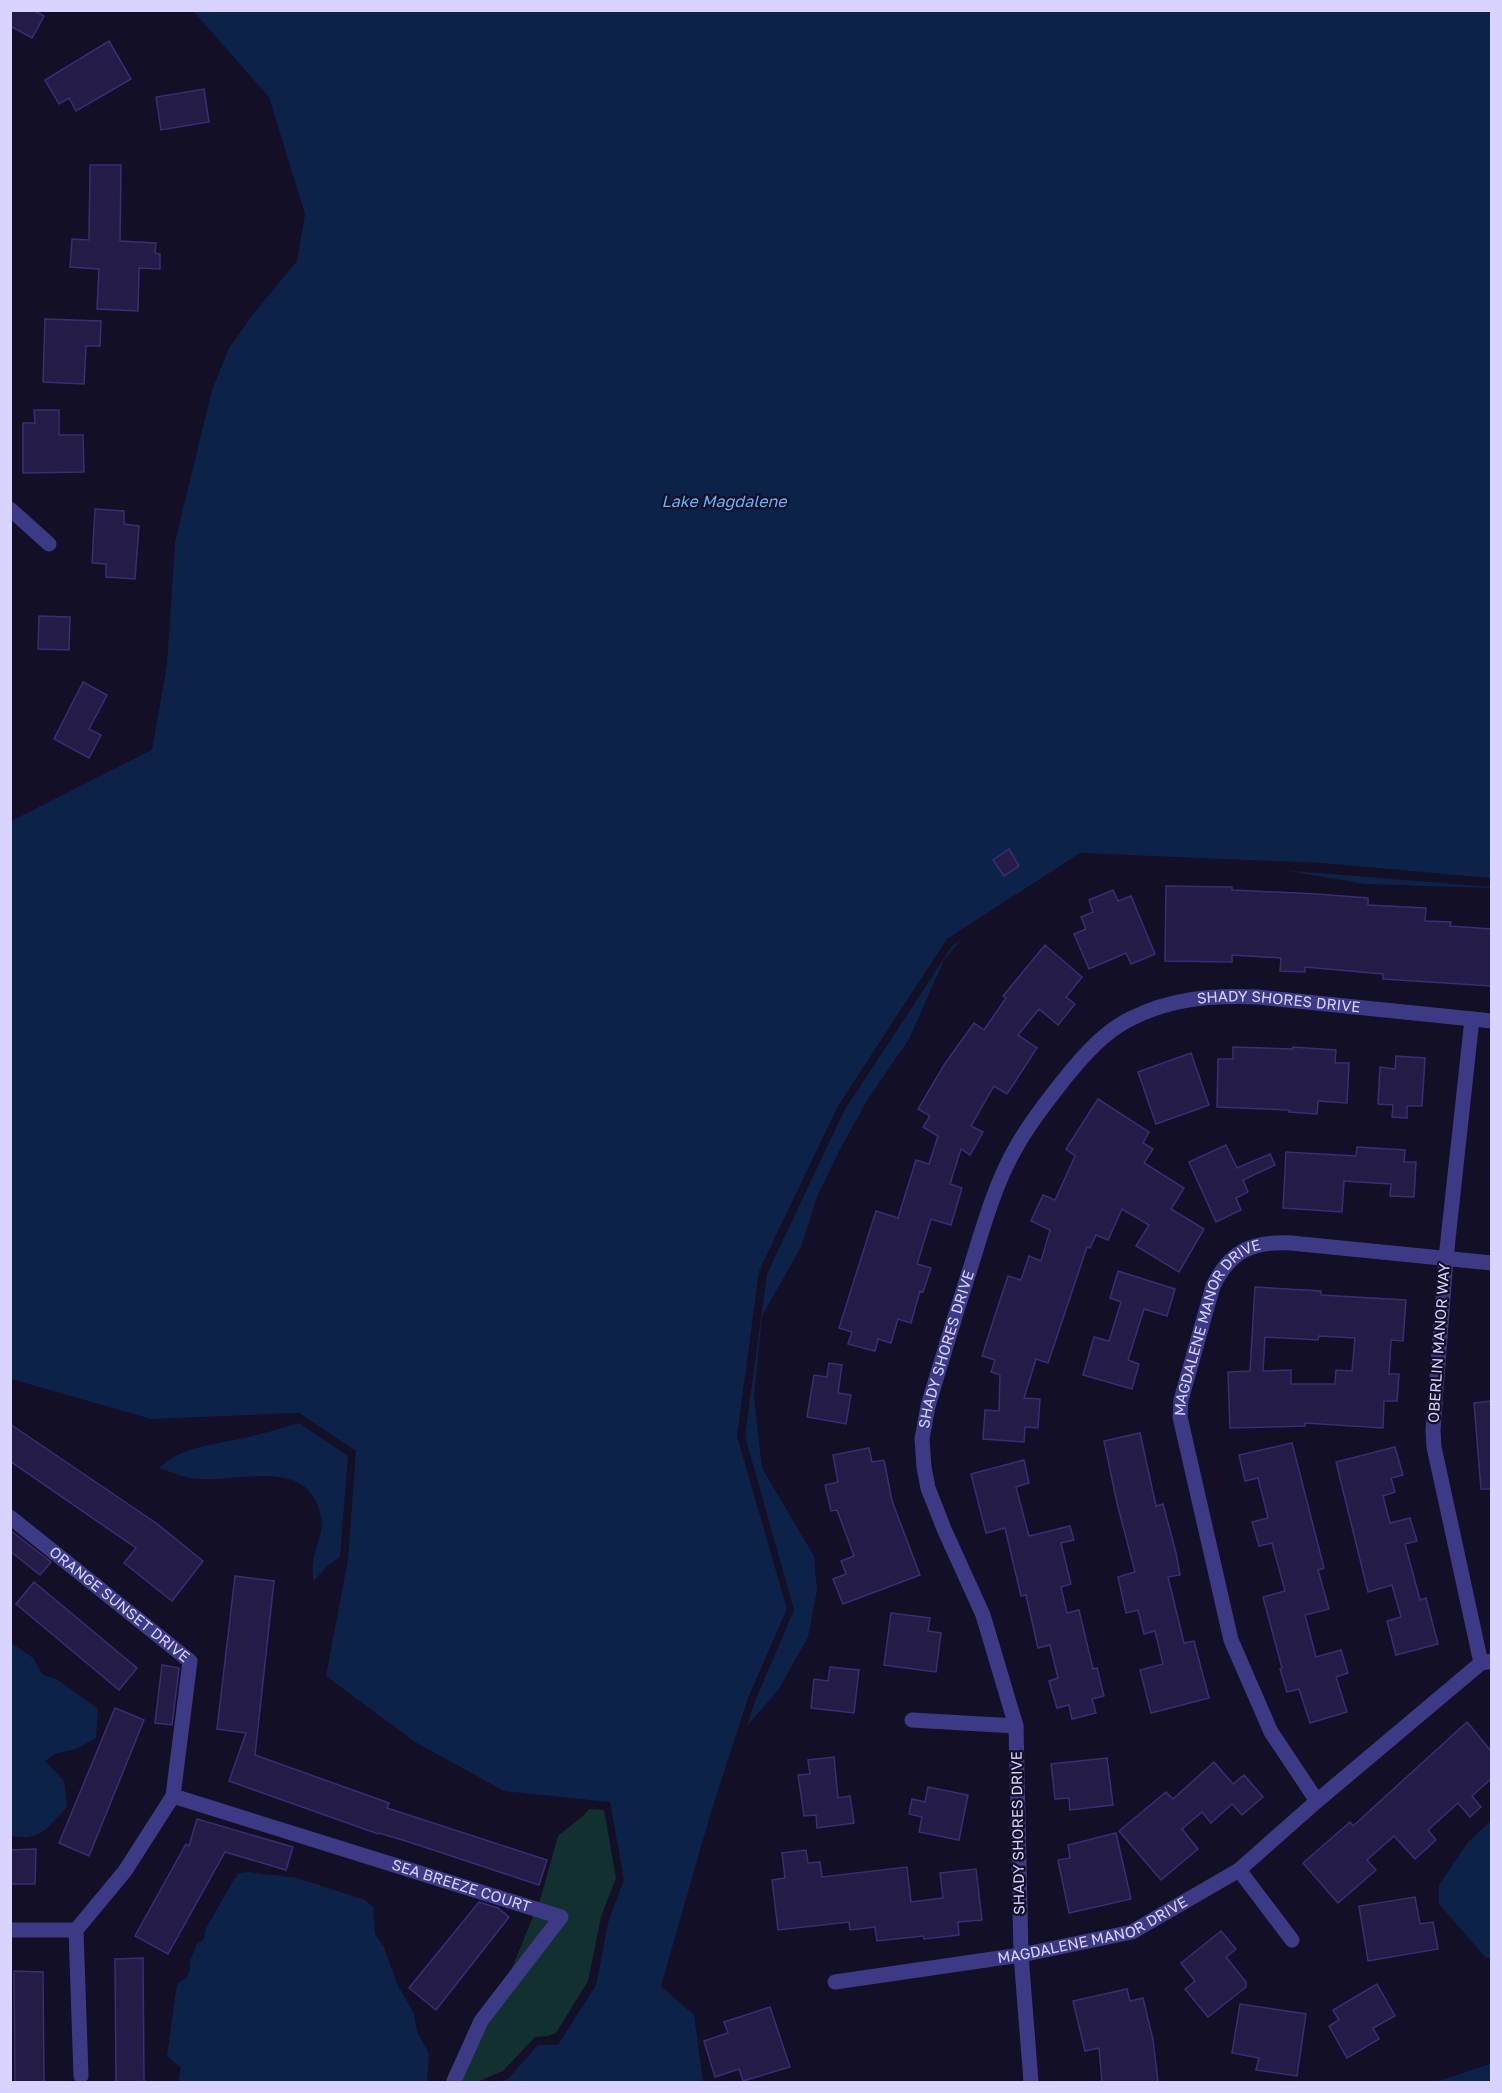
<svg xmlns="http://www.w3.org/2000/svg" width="1502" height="2093" font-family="'Golos Text',sans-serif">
<rect width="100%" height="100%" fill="#130f26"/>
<polygon fill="#12302f" points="589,1809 604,1810 616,1878 601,1917 588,1981 556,2033 548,2036 535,2037 503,2071 477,2082 453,2082 508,1978 541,1897 558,1836 584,1815"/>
<g fill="#0c2248">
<polygon points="193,11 1491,11 1491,878 1321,863 1080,853 947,939 838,1106 759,1271 737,1436 787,1609 748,1698 711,1812 661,1986 694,2015 703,2082 499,2082 508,2079 538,2045 558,2045 596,1985 609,1919 624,1880 610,1802 504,1791 415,1742 326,1676 348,1559 356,1451 299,1413 151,1419 11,1379 11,821 152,750 167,665 175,542 212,390 229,348 254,313 297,261 305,214 269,97"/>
<polygon points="1282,870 1491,887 1491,888 1365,884"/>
<polygon points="962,939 944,960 909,1039 868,1099 839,1151 817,1197 801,1247 762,1316 754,1397 762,1468 814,1556 817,1590 808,1637 779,1689 747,1726 755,1701 794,1610 745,1436 767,1274 844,1111 952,946"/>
<path d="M299 1423 348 1456 340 1557 328 1565 313 1582C313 1576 312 1569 313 1563 314 1548 324 1534 321 1518 311 1456 242 1482 199 1479 186 1479 172 1472 159 1468 181 1447 211 1445 239 1439 259 1435 279 1429 299 1423Z"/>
<path d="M13 1644 33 1658 43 1675 58 1680 98 1709 96 1738 76 1749 54 1754 45 1761 64 1781 67 1807C48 1827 41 1842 10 1836V1645Z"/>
<polygon points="1491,1821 1491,1959 1485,1957 1439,1904 1439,1885 1468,1842"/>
<polygon points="248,1872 297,1878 365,1900 373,1907 375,1934 384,1947 397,1984 414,2014 417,2031 429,2054 427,2082 178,2082 181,2068 167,2056 177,1984 187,1977 190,1969 190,1961 197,1944 204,1939 206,1928 238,1873"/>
<polygon points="1490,2064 1491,2064 1491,2082 1436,2082"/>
</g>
<g fill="#241b47" stroke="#3b2d73" stroke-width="1.5" fill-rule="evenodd">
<polygon points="10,10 33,10 44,16 32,38 10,26"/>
<polygon points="109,41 131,79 76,111 69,98 59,104 45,80"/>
<polygon points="204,89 209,122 161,130 156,97"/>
<polygon points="90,165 121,165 120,241 156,243 155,253 160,254 160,269 139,268 138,311 97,309 99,269 70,267 72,239 89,240"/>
<polygon points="45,319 101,321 100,346 86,346 84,384 43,382"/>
<polygon points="34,410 59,410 59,435 83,435 84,472 23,473 23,423 35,423"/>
<polygon points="95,509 124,511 124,524 139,526 135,579 106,577 106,564 92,563"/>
<polygon points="39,616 70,617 69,650 38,649"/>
<polygon points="83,682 107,695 89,729 101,735 89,758 54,739"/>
<polygon points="1009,849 1019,866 1004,876 993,860"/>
<polygon points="1166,886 1232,887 1232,890 1317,894 1368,898 1368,905 1426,908 1425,921 1451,922 1450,926 1491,929 1491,986 1383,979 1383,974 1305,967 1305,972 1280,971 1281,958 1232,955 1232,962 1165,961"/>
<polygon points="1113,890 1118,901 1131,896 1155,954 1131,964 1126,953 1089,969 1074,934 1086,929 1081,917 1093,912 1089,900"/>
<polygon points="1045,945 1082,977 1066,997 1075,1004 1058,1025 1039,1009 1018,1035 1037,1048 1007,1094 994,1086 971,1126 983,1132 970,1155 961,1149 950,1184 962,1188 951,1225 931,1219 917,1264 931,1268 923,1292 920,1291 911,1323 898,1319 891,1343 878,1339 875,1351 848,1344 852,1332 839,1328 876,1211 898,1218 916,1160 929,1164 938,1136 923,1127 930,1116 918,1109 944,1065 974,1023 984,1030 1006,998 1003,996"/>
<polygon points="1233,1047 1293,1049 1293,1047 1336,1050 1335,1063 1349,1063 1347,1103 1318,1101 1317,1114 1289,1112 1289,1110 1217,1107 1218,1059 1233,1059"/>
<polygon points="1191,1053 1209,1105 1156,1124 1138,1072"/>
<polygon points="1396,1056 1425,1058 1422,1106 1407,1106 1407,1118 1392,1117 1393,1105 1378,1104 1380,1067 1395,1069"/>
<polygon points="1098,1099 1149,1132 1143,1143 1153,1149 1144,1163 1184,1188 1171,1209 1204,1229 1179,1272 1136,1246 1149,1225 1122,1209 1108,1240 1096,1235 1090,1248 1087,1247 1048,1363 1036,1359 1024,1398 1040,1399 1038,1428 1025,1427 1024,1442 983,1439 985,1410 999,1411 1000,1375 991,1372 995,1360 982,1356 998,1306 1008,1276 1021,1280 1029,1256 1041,1261 1050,1230 1031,1221 1043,1195 1055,1200 1075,1156 1066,1149"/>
<polygon points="1226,1145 1237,1168 1270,1154 1275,1165 1243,1180 1248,1192 1236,1198 1241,1210 1216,1222 1189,1162"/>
<polygon points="1357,1147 1405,1150 1404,1162 1416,1162 1414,1197 1390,1196 1391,1184 1344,1181 1342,1212 1283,1208 1286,1152 1356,1156"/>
<polygon points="1118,1271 1175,1289 1167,1316 1144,1309 1128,1360 1139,1364 1132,1389 1083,1375 1094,1337 1109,1341 1121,1302 1110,1298"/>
<path d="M1255 1287 1321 1291V1295L1406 1300 1403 1341 1391 1340 1389 1374H1399L1397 1401H1384L1383 1428 1305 1423V1426L1230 1428 1228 1372 1250 1371ZM1319 1336 1355 1338 1352 1371 1336 1370 1335 1384H1291V1370L1263 1371 1265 1337 1318 1340Z"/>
<polygon points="829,1363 842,1365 838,1393 851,1395 846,1424 807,1417 814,1375 827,1377"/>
<polygon points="1491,1401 1491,1489 1481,1489 1474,1403"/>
<polygon points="10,1424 156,1523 203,1561 172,1601 124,1563 136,1548 10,1461"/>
<polygon points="1140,1433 1156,1506 1163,1504 1176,1553 1180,1575 1168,1577 1184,1643 1194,1641 1209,1698 1151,1713 1140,1670 1163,1664 1155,1631 1144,1634 1138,1610 1126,1613 1118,1577 1135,1572 1117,1503 1104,1441"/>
<polygon points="1292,1443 1324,1568 1318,1570 1329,1609 1305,1615 1316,1657 1341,1650 1348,1673 1336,1677 1347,1712 1310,1723 1299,1689 1287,1692 1280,1669 1282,1668 1263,1597 1285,1591 1272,1543 1259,1546 1252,1522 1268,1518 1258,1478 1245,1481 1239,1455"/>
<polygon points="1395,1447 1403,1475 1391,1478 1395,1492 1383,1496 1390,1523 1410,1518 1417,1541 1405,1544 1420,1600 1426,1598 1438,1644 1396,1655 1387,1621 1401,1617 1392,1585 1368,1592 1336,1462"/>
<polygon points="869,1448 872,1462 884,1460 892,1501 920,1575 843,1604 833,1579 846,1574 841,1561 854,1556 837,1510 831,1511 825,1485 838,1482 833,1455"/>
<polygon points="1024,1460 1029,1483 1016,1487 1029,1536 1070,1526 1074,1540 1061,1543 1071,1584 1061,1587 1067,1613 1079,1610 1093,1669 1097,1668 1104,1696 1092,1699 1096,1713 1072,1719 1069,1705 1057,1708 1049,1681 1058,1678 1050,1645 1038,1648 1026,1595 1021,1596 1005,1528 986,1533 971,1474"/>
<polygon points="10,1530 51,1562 40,1575 10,1551"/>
<polygon points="235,1576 274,1581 255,1755 389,1803 387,1808 547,1860 539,1885 406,1841 379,1833 378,1834 229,1781 246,1733 217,1729"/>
<polygon points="34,1582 137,1668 119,1690 16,1604"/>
<polygon points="891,1613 930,1618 928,1631 941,1633 936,1672 884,1665"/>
<polygon points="162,1665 179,1668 172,1725 155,1723"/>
<polygon points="830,1667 859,1670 854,1713 811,1708 814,1679 828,1681"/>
<polygon points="115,1708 144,1720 89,1856 59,1843"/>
<polygon points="1467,1722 1491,1751 1491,1779 1472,1796 1481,1807 1470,1817 1458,1803 1428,1830 1436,1840 1415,1859 1394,1836 1367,1860 1376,1870 1338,1903 1303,1863 1350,1822 1353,1826"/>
<polygon points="834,1757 838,1798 850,1796 854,1823 817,1828 816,1815 804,1816 798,1775 810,1774 808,1760"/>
<polygon points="1107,1758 1113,1805 1070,1810 1069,1798 1055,1799 1051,1764"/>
<polygon points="1214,1762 1233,1784 1244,1775 1263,1797 1242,1815 1232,1804 1211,1823 1202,1812 1182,1829 1198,1849 1161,1880 1119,1831 1166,1792 1173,1799"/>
<polygon points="928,1787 968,1795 959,1840 919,1832 922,1817 909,1814 912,1799 925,1802"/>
<polygon points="197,1819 293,1847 286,1870 225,1852 168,1954 135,1936 186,1844 189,1846"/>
<polygon points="1116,1833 1131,1899 1069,1913 1058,1860 1070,1858 1068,1845"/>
<polygon points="36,1849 35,1884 10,1884 10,1850"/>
<polygon points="806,1850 808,1863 820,1862 822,1877 907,1867 911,1902 943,1898 940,1873 976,1869 982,1920 958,1922 959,1935 924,1939 923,1936 877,1941 875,1927 850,1930 849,1922 778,1930 772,1880 785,1878 782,1853"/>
<polygon points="1415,1897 1420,1924 1433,1922 1438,1949 1368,1961 1359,1906"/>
<polygon points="479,1902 498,1908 509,1917 436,2010 409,1988"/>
<polygon points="1221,1931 1236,1949 1226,1957 1246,1982 1246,1987 1208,2017 1185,1989 1195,1981 1181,1963"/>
<polygon points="143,1958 144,2082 116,2082 115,1959"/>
<polygon points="14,1971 43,1972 44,2082 15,2082"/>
<polygon points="1377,1984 1395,2016 1373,2028 1379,2039 1347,2058 1329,2026 1339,2020 1333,2010"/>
<polygon points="1127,1989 1130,2001 1143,1998 1153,2040 1158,2082 1102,2082 1099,2048 1085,2051 1073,2001"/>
<polygon points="1240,2004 1306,2014 1297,2076 1256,2070 1259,2058 1232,2053"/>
<polygon points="770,2007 790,2067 743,2081 739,2069 715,2077 704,2041 728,2033 724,2022"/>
</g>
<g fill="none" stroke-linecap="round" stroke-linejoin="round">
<g stroke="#3d3a85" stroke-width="15">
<polyline points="10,509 49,544"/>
<polyline points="1472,1019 1446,1258 1433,1430 1434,1447 1481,1663"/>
<path id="s1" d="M10 1517 190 1661 173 1796 125 1871 76 1930 81 2076"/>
<polyline points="912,1720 1016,1726"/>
<path id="s2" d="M173 1796 561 1917 481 2021 454 2081"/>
<path id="s3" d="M1317 1801 1271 1732 1231 1640 1180 1417 1181 1400 1213 1286C1231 1250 1252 1241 1291 1243L1492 1263"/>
<polyline points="1239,1870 1292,1940"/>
<polyline points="10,1930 76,1930"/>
<path id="s4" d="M835 1982 1021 1955 1132 1932 1239 1870 1317 1801 1481 1663 1492 1661"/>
<path id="s5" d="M1031 2082 1021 1955 1016 1726 983 1615 944 1529 928 1488 924 1467 922 1439 928 1406C942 1359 956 1313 971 1266 983 1228 994 1187 1014 1151 1028 1125 1048 1100 1066 1077 1084 1055 1104 1032 1130 1019 1171 998 1213 995 1258 997L1492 1021"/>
</g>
</g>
<g text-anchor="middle" stroke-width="4.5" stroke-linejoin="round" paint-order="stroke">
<g font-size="15" fill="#d9d4ff" stroke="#130f26">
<text dy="5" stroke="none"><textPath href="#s5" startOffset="1293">SHADY SHORES DRIVE</textPath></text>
<text dy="5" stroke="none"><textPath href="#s3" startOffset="513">MAGDALENE MANOR DRIVE</textPath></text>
<text transform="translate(1439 1343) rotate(-86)" y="5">OBERLIN MANOR WAY</text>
<text dy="5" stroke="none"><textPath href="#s5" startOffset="753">SHADY SHORES DRIVE</textPath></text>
<text dy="5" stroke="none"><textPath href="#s1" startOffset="140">ORANGE SUNSET DRIVE</textPath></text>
<text transform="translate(1018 1833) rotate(-91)" y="5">SHADY SHORES DRIVE</text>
<text dy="5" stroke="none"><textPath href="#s2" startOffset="302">SEA BREEZE COURT</textPath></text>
<text dy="5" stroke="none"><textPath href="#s4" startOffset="264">MAGDALENE MANOR DRIVE</textPath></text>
</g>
<g font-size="16" font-style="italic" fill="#62b6ff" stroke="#130f26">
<text x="724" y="507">Lake Magdalene</text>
</g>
</g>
<rect width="1502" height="2093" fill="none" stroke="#d9d4ff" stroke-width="24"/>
</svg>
